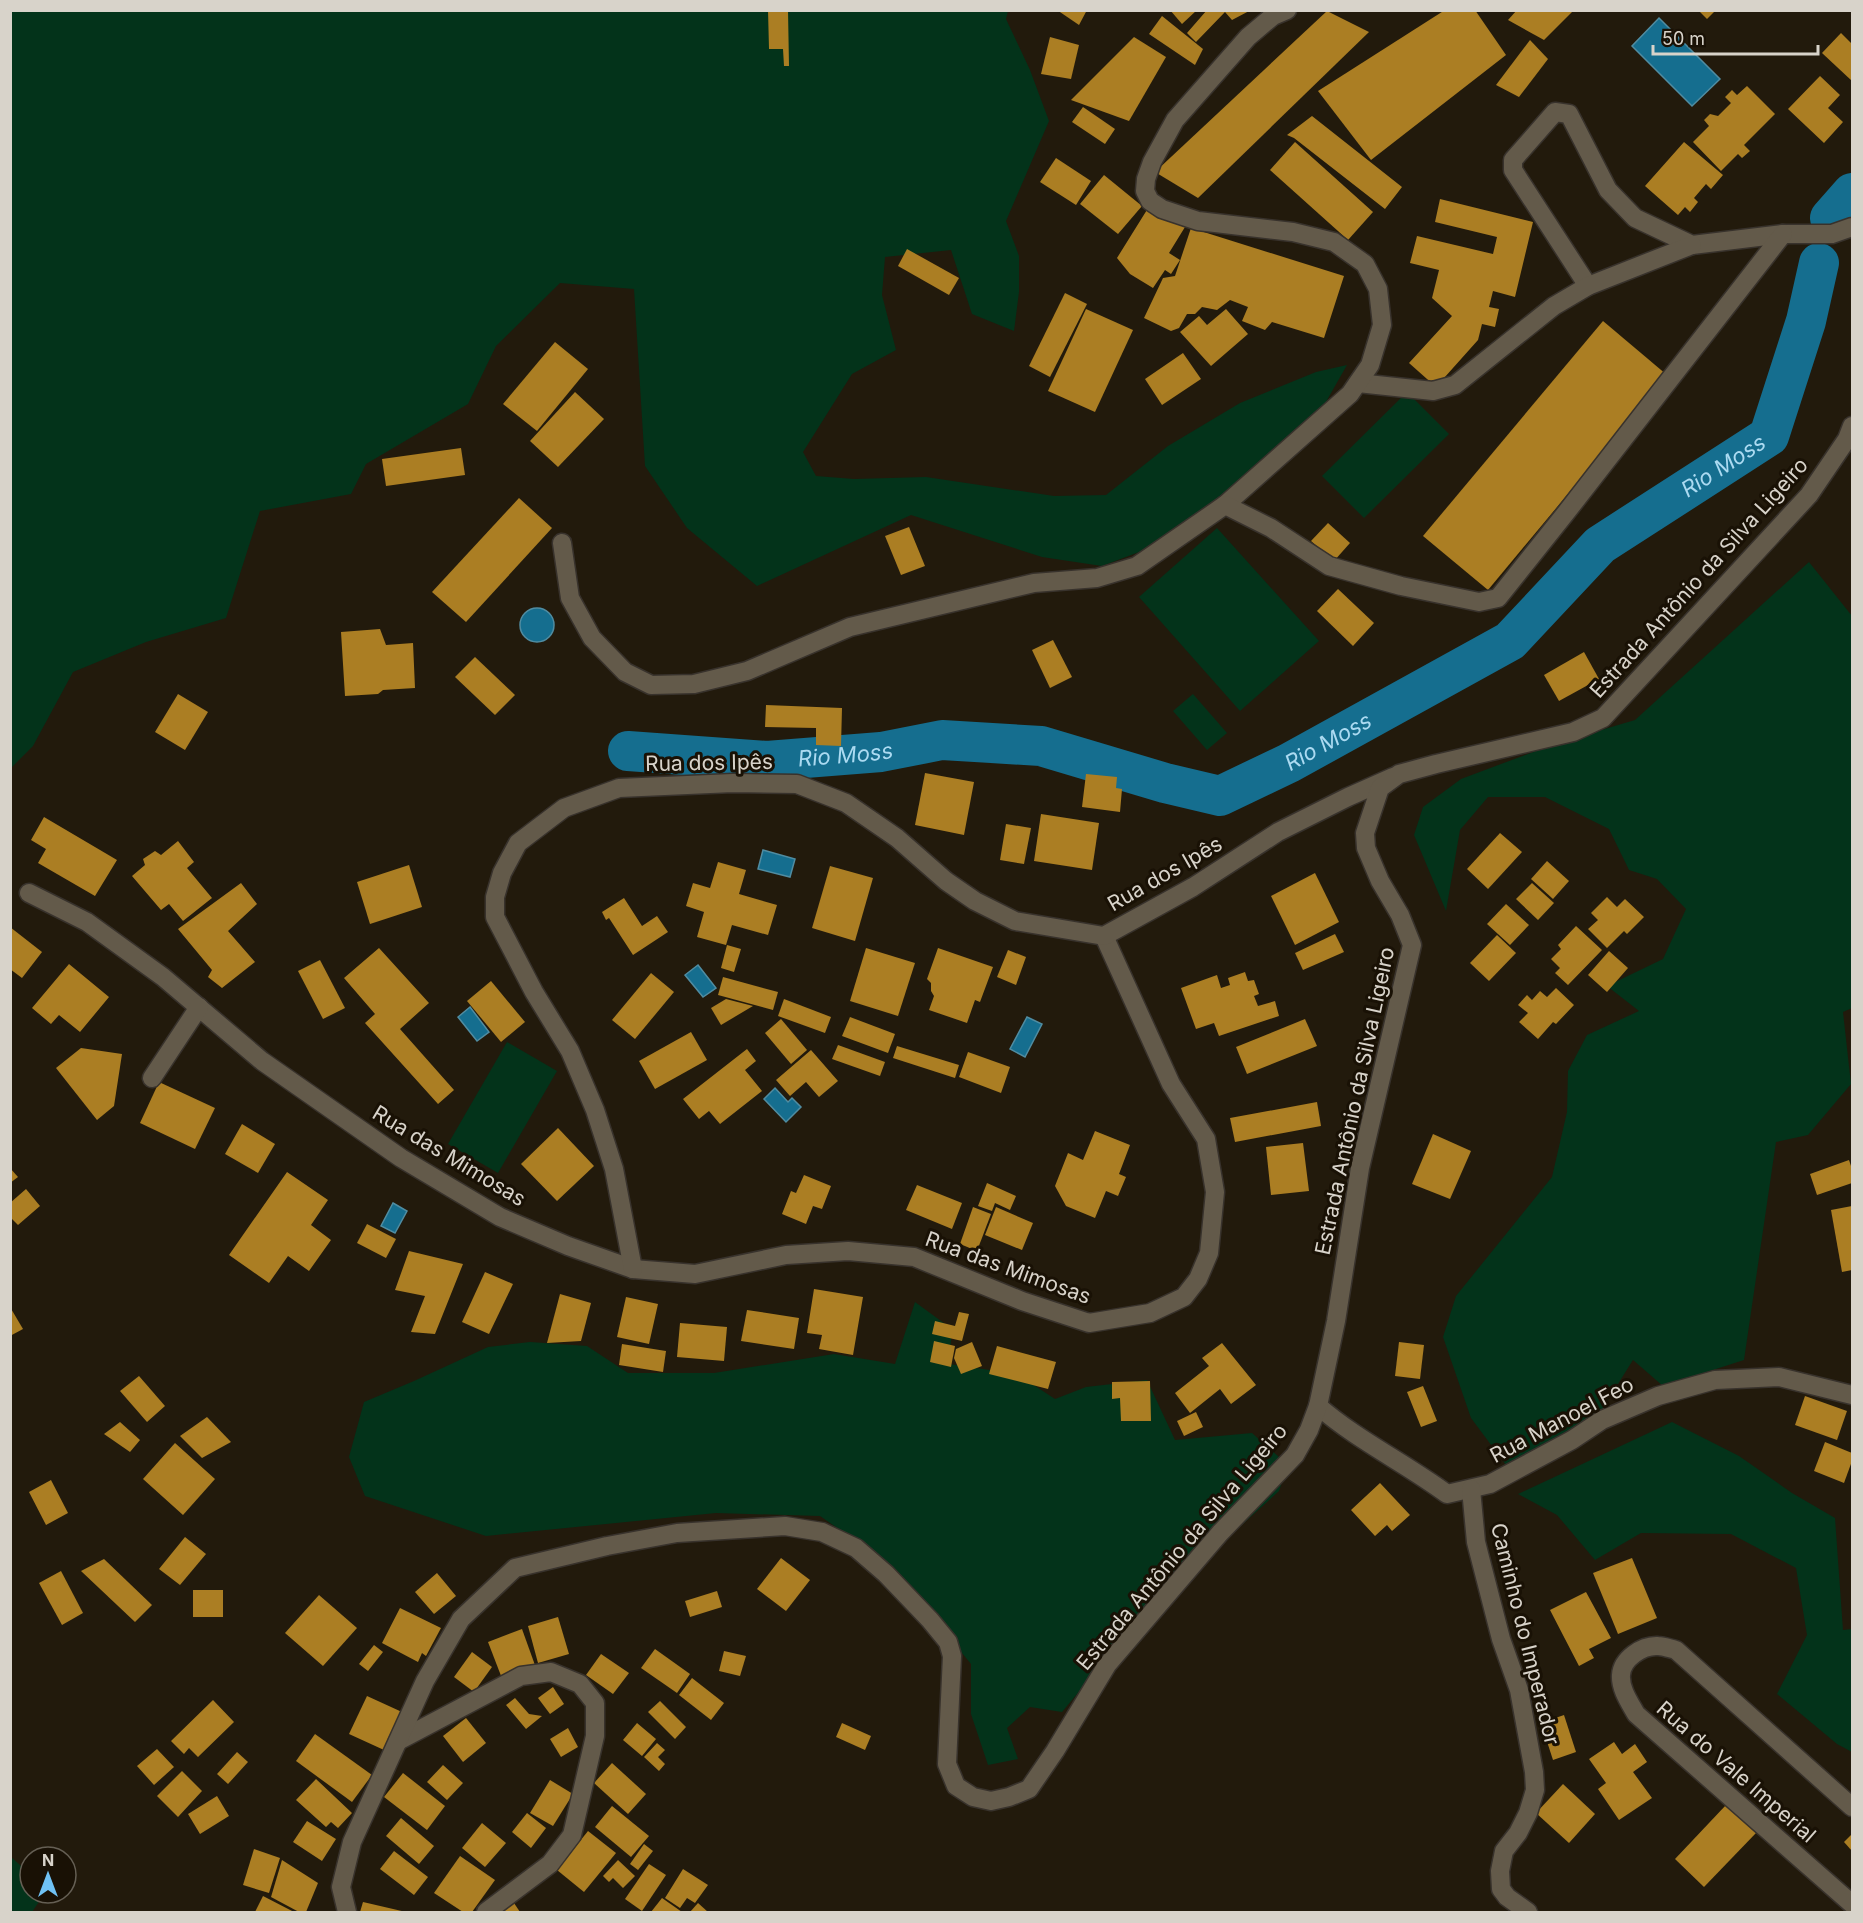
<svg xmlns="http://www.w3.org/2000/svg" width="1863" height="1923" font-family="Inter,sans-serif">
<rect width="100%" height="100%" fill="#221a0c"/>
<g fill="#03331a">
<polygon points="11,11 1008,11 1006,19 1030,70 1049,121 1006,221 1019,256 1019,292 1014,331 972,314 951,250 885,257 882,295 896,350 852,374 803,452 816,476 854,479 926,477 1054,496 1106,495 1168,446 1240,403 1316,372 1347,365 1298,451 1200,529 1102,566 1042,557 911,515 757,586 687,528 645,466 634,289 560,283 496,346 468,404 366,464 351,494 260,511 226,618 146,642 73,672 33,746 11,768"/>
<polygon points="1407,392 1449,434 1364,518 1322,476"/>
<polygon points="1217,528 1319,641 1240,711 1139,597"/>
<polygon points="1809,562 1852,616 1852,1008 1843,1012 1851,1084 1808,1135 1776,1142 1744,1360 1663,1386 1633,1360 1596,1419 1506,1465 1471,1418 1443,1337 1456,1296 1552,1177 1567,1112 1568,1071 1587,1035 1639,1011 1607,986 1663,959 1686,909 1657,879 1629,870 1609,829 1545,797 1488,797 1460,830 1446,911 1414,835 1423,807 1461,779 1557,743 1635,720"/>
<polygon points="1193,694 1227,733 1207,750 1173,711"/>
<polygon points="507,1042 557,1071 498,1173 448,1144"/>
<polygon points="915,1302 952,1329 949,1364 1017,1374 1055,1399 1086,1387 1147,1380 1175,1440 1252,1433 1288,1465 1279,1491 1143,1615 1062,1712 1030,1707 1007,1728 1018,1759 988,1765 971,1714 971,1664 888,1563 820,1516 716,1513 486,1536 365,1496 349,1457 364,1402 414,1381 488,1347 530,1342 587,1346 628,1373 714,1373 834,1354 895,1364"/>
<polygon points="1672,1422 1739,1456 1792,1493 1835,1518 1843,1630 1852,1629 1852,1752 1837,1744 1777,1694 1807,1635 1796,1568 1731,1534 1641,1533 1595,1560 1557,1515 1518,1494"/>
<polygon points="11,1857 30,1874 30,1893 45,1893 32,1912 11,1912"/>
</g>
<g fill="#156e8f" stroke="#508ca1" stroke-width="1.5">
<polygon points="1659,18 1720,79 1692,106 1632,46"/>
<circle cx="537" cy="625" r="17"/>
<polygon points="763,850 795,859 790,877 758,869"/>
<polygon points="698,965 716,988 703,997 685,975"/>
<polygon points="470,1007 489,1032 477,1041 458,1017"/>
<polygon points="1027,1017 1042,1024 1025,1057 1010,1049"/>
<polygon points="775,1088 788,1102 792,1098 801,1107 786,1122 764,1099"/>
<polygon points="393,1203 407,1211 395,1233 381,1226"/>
</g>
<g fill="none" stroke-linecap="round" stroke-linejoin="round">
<g stroke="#156e8f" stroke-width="40">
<polyline points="1830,218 1852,193"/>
<path id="s1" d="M628 751 767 761 881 752 942 740 1041 746 1165 783 1220 796 1289 763 1510 641 1600 545 1769 436 1806 321 1819 263"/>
</g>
</g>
<g fill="#ab7e23">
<polygon points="768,10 788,10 789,66 784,66 783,49 769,49"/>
<polygon points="1057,10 1087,10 1079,25"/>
<polygon points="1170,10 1197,10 1182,24"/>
<polygon points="1207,10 1251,10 1232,20 1225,12 1196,42 1187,33"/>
<polygon points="1445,10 1475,10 1506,55 1371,160 1318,91"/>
<polygon points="1517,10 1570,10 1572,12 1544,40 1508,20"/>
<polygon points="1698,10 1716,10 1707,19"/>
<polygon points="1327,11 1369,32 1198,198 1155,172"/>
<polygon points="1162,16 1203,49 1195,65 1149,34"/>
<polygon points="1841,33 1852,44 1852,81 1822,53"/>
<polygon points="1050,37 1079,45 1071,79 1041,74"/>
<polygon points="1134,37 1166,57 1129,121 1071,100"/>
<polygon points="1530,40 1548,59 1519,97 1496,85"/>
<polygon points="1820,76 1840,95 1828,108 1843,122 1824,143 1788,109"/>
<polygon points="1747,86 1775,114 1744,145 1750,151 1742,158 1738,154 1721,171 1693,142 1709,126 1704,120 1710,114 1718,116 1731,103 1725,97 1732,90 1737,95"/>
<polygon points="1083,107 1115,129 1105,144 1072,122"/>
<polygon points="1312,116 1402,187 1385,209 1294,138 1287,135"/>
<polygon points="1295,142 1373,212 1348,240 1270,170"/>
<polygon points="1684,142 1723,175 1711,189 1706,184 1694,198 1698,202 1690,212 1685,207 1678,215 1645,186"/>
<polygon points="1056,158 1091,181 1076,205 1040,182"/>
<polygon points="1104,175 1142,206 1118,234 1080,204"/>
<polygon points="1440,199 1533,222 1515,297 1493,291 1489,307 1499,309 1495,327 1482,324 1478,340 1436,387 1409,363 1452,316 1432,298 1439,270 1410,263 1417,236 1493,254 1497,237 1435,222"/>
<polygon points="1150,205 1185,227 1169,253 1180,260 1171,274 1165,270 1153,288 1130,274 1117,258"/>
<polygon points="1191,228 1344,276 1324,338 1272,322 1265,330 1242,321 1248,307 1230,300 1217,310 1202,307 1195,314 1187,314 1179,328 1171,331 1144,318 1163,278 1175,276"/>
<polygon points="907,249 959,278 949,295 898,266"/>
<polygon points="1065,293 1087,304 1050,377 1029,366"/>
<polygon points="1086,309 1133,330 1095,412 1048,391"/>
<polygon points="1226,309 1248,334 1211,366 1180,332 1199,316 1207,325"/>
<polygon points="1603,321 1667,375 1488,590 1423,536"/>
<polygon points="555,342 588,369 537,431 503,404"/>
<polygon points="1183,353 1201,379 1162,405 1145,379"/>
<polygon points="575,392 604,419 558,467 530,441"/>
<polygon points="461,448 465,475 386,486 382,459"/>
<polygon points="519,498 552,528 466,622 432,592"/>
<polygon points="1328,523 1350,543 1334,561 1311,541"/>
<polygon points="909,527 925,566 901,575 885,536"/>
<polygon points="1338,589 1374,623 1353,646 1317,611"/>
<polygon points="380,629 386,645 413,643 415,688 383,690 378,694 345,696 341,632"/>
<polygon points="1053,640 1072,677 1050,688 1032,650"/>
<polygon points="1584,652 1599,679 1559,701 1544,675"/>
<polygon points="475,657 515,695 495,715 455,677"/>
<polygon points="178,694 208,712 185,750 155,732"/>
<polygon points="766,705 842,708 841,746 816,745 816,728 765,727"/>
<polygon points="925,773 974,782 964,835 915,825"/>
<polygon points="1086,774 1117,777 1116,788 1122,789 1120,812 1082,807"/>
<polygon points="1041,814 1099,823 1092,870 1034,861"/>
<polygon points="44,817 117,860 95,896 38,863 46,849 31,840"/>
<polygon points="1006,824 1031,828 1024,864 1000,860"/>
<polygon points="1500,833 1522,852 1488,889 1467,869"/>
<polygon points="178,841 194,862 187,868 212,898 183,921 169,904 161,910 132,876 145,865 143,859 155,851 161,855"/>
<polygon points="1547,861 1569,881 1553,899 1531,879"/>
<polygon points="718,862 746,870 739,894 777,905 768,935 732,925 726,945 697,937 704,912 686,906 693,883 710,888"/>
<polygon points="409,865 422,907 370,924 357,882"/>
<polygon points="830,866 873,878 855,941 812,928"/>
<polygon points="1315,873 1339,922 1295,945 1271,896"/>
<polygon points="241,883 257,904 228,931 255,962 222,988 208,977 212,970 178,929"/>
<polygon points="1532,883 1554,903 1538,920 1516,899"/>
<polygon points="1607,897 1617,907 1625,899 1644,917 1627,934 1624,931 1607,948 1588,929 1598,920 1591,913"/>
<polygon points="624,898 642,926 657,916 668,932 633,955 609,918 606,920 602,912"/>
<polygon points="1506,904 1529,925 1510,945 1487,924"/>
<polygon points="1576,926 1602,950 1568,985 1555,973 1560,968 1551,959 1561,949 1558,945"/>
<polygon points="10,927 42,952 22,978 10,969"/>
<polygon points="1335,934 1344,952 1303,970 1295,953"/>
<polygon points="1497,935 1516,953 1489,981 1470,963"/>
<polygon points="727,945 741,949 734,972 721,968"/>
<polygon points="379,948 429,1003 400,1029 454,1090 438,1104 365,1023 375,1014 344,978"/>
<polygon points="866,948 915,963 898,1016 850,1001"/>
<polygon points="938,948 993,967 980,1002 975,1000 967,1023 929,1010 934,996 931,991 931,983 927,979"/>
<polygon points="1008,950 1026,957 1016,985 997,977"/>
<polygon points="1609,951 1628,968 1607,992 1588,975"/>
<polygon points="320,960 345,1008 323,1019 298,971"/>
<polygon points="69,964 109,997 80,1032 59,1015 51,1024 32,1008"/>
<polygon points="1245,972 1248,981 1254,980 1259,994 1254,996 1258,1006 1275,1001 1279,1016 1219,1036 1214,1023 1196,1029 1181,988 1217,975 1221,988 1230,985 1228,978"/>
<polygon points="651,973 674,992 635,1039 612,1020"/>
<polygon points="723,977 778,992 773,1010 718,995"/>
<polygon points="491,981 525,1022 501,1042 467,1001"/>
<polygon points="1556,988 1574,1005 1556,1024 1553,1022 1538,1039 1519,1022 1528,1013 1518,1005 1527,995 1532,1000 1540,991 1547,997"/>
<polygon points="726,999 753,1006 721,1025 711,1008"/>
<polygon points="784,999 831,1017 825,1033 778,1016"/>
<polygon points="850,1017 895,1034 888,1053 842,1036"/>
<polygon points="781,1019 807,1050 791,1064 765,1033"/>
<polygon points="1305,1019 1317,1046 1247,1074 1236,1047"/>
<polygon points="691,1032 707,1060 655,1089 639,1061"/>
<polygon points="838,1045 885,1062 880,1076 832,1059"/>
<polygon points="897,1046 959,1065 955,1078 893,1058"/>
<polygon points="81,1048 122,1054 114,1106 97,1120 56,1068"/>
<polygon points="747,1049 756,1061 745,1070 762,1091 720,1124 709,1111 699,1119 683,1099"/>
<polygon points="811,1050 838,1081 819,1097 806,1082 790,1096 776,1080"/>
<polygon points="968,1052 1010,1067 1001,1093 959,1077"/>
<polygon points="159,1082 215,1108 195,1149 140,1123"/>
<polygon points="1317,1102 1321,1126 1235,1142 1230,1118"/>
<polygon points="242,1124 275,1144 258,1173 225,1154"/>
<polygon points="558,1128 594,1166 557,1201 521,1164"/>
<polygon points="1095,1131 1130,1145 1119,1174 1126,1177 1118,1196 1106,1191 1095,1218 1066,1206 1055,1186 1068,1153 1083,1160"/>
<polygon points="1433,1134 1471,1151 1450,1199 1412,1184"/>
<polygon points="1303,1143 1309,1191 1271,1195 1266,1147"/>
<polygon points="1849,1160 1852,1169 1852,1183 1817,1195 1810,1174"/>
<polygon points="10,1168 18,1177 10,1183"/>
<polygon points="287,1172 328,1200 311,1225 331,1240 309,1271 288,1256 269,1283 229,1255"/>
<polygon points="804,1175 831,1186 822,1209 813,1206 806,1224 782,1214 791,1191 796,1193"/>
<polygon points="987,1183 1016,1196 1010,1210 995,1203 992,1211 978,1206"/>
<polygon points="917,1185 962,1203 952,1229 906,1210"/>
<polygon points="26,1189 40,1206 18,1225 10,1217 10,1203"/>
<polygon points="1852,1206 1852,1270 1842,1272 1831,1210"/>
<polygon points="973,1207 991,1214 977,1251 960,1244"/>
<polygon points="996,1207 1033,1223 1022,1250 985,1235"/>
<polygon points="367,1224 396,1239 386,1258 357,1243"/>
<polygon points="409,1251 463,1264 435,1334 411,1332 425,1296 395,1290"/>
<polygon points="485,1272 513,1284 489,1334 462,1322"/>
<polygon points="814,1289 863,1297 853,1355 819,1349 822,1335 807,1333"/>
<polygon points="560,1294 591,1303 581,1341 547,1343"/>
<polygon points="626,1297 658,1304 649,1344 617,1337"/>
<polygon points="10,1307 23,1329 10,1336"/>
<polygon points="747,1310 799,1318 794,1349 741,1341"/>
<polygon points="959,1312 969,1314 962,1341 932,1334 935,1321 955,1326"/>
<polygon points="680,1323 727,1327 724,1361 677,1357"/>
<polygon points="934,1341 955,1346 951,1367 930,1362"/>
<polygon points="972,1342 982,1366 961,1374 954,1358 956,1349"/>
<polygon points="1399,1342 1424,1345 1420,1379 1395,1376"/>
<polygon points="1222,1343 1256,1385 1231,1404 1220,1389 1190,1413 1175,1393 1209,1366 1202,1358"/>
<polygon points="622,1344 666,1351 663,1372 619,1365"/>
<polygon points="997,1346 1056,1362 1048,1389 989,1374"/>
<polygon points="139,1376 165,1406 147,1422 120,1391"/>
<polygon points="1150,1381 1151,1421 1121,1421 1120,1398 1112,1399 1112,1382"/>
<polygon points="1423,1386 1437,1421 1421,1427 1407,1392"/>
<polygon points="1805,1396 1847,1411 1837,1440 1795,1425"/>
<polygon points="1196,1412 1203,1427 1184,1436 1177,1421"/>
<polygon points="207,1417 231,1442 202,1458 180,1436"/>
<polygon points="120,1422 140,1440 130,1452 104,1434"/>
<polygon points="1825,1442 1852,1453 1852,1461 1844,1483 1814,1471"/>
<polygon points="175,1443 215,1479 183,1515 143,1479"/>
<polygon points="51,1480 68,1513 46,1525 29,1492"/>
<polygon points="1380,1483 1410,1515 1392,1531 1387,1525 1375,1536 1351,1510"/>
<polygon points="185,1537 206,1554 180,1585 159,1569"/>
<polygon points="781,1558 810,1580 786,1611 757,1589"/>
<polygon points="1632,1558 1657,1618 1618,1634 1593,1573"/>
<polygon points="104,1559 152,1605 135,1622 81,1571"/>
<polygon points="61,1571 83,1613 62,1625 39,1583"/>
<polygon points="437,1573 456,1596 434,1614 415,1592"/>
<rect x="193" y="1590" width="30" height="27"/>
<polygon points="717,1591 722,1607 690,1617 685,1601"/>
<polygon points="1586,1592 1611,1638 1589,1649 1594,1658 1579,1666 1550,1610"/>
<polygon points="319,1595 357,1628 323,1666 285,1633"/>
<polygon points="400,1608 441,1628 426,1656 422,1653 418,1662 382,1643"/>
<polygon points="558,1617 569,1654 538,1663 528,1626"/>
<polygon points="522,1629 536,1668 503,1681 488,1642"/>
<polygon points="374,1645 383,1652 368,1671 359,1664"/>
<polygon points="655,1649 690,1674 677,1693 641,1668"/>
<polygon points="724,1651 746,1656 740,1676 719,1671"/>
<polygon points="472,1652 492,1667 474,1692 454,1677"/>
<polygon points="601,1654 629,1673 613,1694 586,1675"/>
<polygon points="692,1678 724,1703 711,1720 679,1695"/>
<polygon points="553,1687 564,1704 550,1714 538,1698"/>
<polygon points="367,1696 402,1712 384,1750 349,1734"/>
<polygon points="515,1698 529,1714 542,1716 526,1729 506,1705"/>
<polygon points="213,1700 234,1722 198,1757 189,1748 184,1754 171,1741"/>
<polygon points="660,1701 686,1727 675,1739 648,1712"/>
<polygon points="1564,1715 1576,1752 1553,1760 1541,1723"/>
<polygon points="466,1718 486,1743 463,1762 443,1736"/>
<polygon points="637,1723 656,1739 642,1756 623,1740"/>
<polygon points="842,1723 871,1736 865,1750 836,1737"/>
<polygon points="568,1728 578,1747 561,1757 550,1739"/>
<polygon points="315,1734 372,1775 352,1802 296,1761"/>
<polygon points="1614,1742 1622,1754 1635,1744 1647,1762 1633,1772 1652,1798 1619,1820 1598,1789 1606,1783 1589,1759"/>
<polygon points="657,1743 665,1750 658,1757 665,1764 659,1771 644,1757"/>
<polygon points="157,1749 174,1767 154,1785 137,1766"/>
<polygon points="237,1752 248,1762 228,1784 217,1774"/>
<polygon points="612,1763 646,1794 628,1814 594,1783"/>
<polygon points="443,1765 463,1783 447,1800 427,1782"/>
<polygon points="182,1771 202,1791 178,1817 157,1796"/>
<polygon points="403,1773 445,1806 427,1830 384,1797"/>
<polygon points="316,1779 352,1813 338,1828 331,1822 326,1827 296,1800"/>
<polygon points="550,1780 573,1794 553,1826 530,1813"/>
<polygon points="1563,1784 1595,1814 1569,1843 1536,1813"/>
<polygon points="217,1796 229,1816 200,1834 188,1814"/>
<polygon points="1726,1805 1756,1833 1704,1887 1675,1859"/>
<polygon points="612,1806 649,1836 631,1857 595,1827"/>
<polygon points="527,1813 546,1828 531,1848 512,1832"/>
<polygon points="401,1818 434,1846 419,1864 386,1836"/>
<polygon points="307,1821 336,1839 322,1861 293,1842"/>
<polygon points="482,1823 506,1843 485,1867 462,1848"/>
<polygon points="588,1831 616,1853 584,1892 557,1870"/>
<polygon points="1852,1834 1852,1851 1844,1842"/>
<polygon points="644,1844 653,1851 638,1870 630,1864"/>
<polygon points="254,1849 280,1858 269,1893 243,1885"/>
<polygon points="394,1851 428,1877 414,1895 380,1869"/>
<polygon points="460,1856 495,1880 472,1912 463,1912 434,1893"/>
<polygon points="282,1860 318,1883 306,1912 299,1912 271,1897"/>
<polygon points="618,1860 635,1876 623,1888 613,1878 609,1882 603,1876"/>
<polygon points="649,1864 666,1875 642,1911 625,1899"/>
<polygon points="683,1869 708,1885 695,1903 687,1898 680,1908 665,1898"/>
<polygon points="263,1896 294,1912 255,1912"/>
<polygon points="662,1898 682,1912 651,1912"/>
<polygon points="363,1902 406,1912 360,1912"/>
<polygon points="514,1903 520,1912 498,1912"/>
<polygon points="698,1903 708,1912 690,1912"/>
</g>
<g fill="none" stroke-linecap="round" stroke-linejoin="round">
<defs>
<g id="minor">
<polyline points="1588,286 1513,170 1513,160 1555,112 1569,114 1608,190 1635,218 1692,245 1783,234 1832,234 1852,227"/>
<polyline points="1358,383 1433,391 1455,385 1554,306 1588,286 1692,245"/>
<polyline points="1225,505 1350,394 1370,365 1382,325 1378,289 1365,264 1334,242 1293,232 1198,221 1162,209 1150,201 1145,191 1146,179 1152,162 1175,120 1248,37 1273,16 1287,10"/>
<polyline points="562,543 570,598 592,638 625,672 651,685 694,684 747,671 850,627 1034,583 1097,578 1137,566 1225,505 1271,528 1329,566 1401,586 1479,602 1498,598 1565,514 1783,234"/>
<polyline points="29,893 87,922 163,977 262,1061 401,1158 500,1217 568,1246 633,1269 695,1274 786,1255 848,1251 914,1257 1022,1301 1089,1323 1150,1313 1184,1297 1198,1279 1209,1253 1215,1192 1206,1139 1171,1084 1104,936"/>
<polyline points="152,1078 199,1007"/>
<polyline points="633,1269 614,1169 595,1110 570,1051 534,992 495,917 495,897 502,873 518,843 564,808 619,788 733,783 797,784 846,803 897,838 946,881 975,901 1015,921 1104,936 1193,887 1278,832 1348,797 1393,777"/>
<path d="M1318 1406C1357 1440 1405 1463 1447 1494L1490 1484 1572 1440 1602 1420 1658 1396 1715 1380 1779 1377 1852 1395"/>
<polyline points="1471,1489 1476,1542 1501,1639 1519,1690 1534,1772 1535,1790 1528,1813 1518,1833 1504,1851 1500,1871 1501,1889 1507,1897 1528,1912"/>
<polyline points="398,1741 521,1676 551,1672 580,1684 595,1703 595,1736 572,1835 550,1864 486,1912"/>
<path d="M1852 1807 1676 1650C1671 1649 1664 1646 1658 1646 1642 1645 1622 1659 1621 1675 1620 1689 1630 1703 1636 1714L1852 1904"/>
</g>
<polyline id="tertiary" points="347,1912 341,1887 352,1842 425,1681 461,1619 515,1568 607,1546 677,1533 785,1526 822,1532 856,1548 886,1574 930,1620 948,1642 952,1656 947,1764 956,1786 973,1797 991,1801 1009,1797 1029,1789 1055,1751 1107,1665 1220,1533 1295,1455 1309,1430 1318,1406 1336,1321 1360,1168 1412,945 1400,915 1380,881 1366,848 1365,833 1380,788 1399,774 1436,764 1573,732 1603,718 1809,495 1847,439 1852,426"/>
</defs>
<use href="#minor" stroke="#38322c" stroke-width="21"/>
<use href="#tertiary" stroke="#38322c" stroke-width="21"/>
<use href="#minor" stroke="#635a4a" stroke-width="18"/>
<use href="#tertiary" stroke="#635a4a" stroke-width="18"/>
</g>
<g text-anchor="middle" stroke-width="6" stroke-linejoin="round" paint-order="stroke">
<g font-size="21" fill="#d8d3ca" stroke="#191105">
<text transform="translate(1699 578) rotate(-48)" y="7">Estrada Antônio da Silva Ligeiro</text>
<text transform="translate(709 763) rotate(-1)" y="7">Rua dos Ipês</text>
<text transform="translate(1165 874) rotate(-30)" y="7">Rua dos Ipês</text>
<text transform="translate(1355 1101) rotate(-78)" y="7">Estrada Antônio da Silva Ligeiro</text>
<text transform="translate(449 1156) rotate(31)" y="7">Rua das Mimosas</text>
<text transform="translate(1008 1268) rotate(20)" y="7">Rua das Mimosas</text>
<text transform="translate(1562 1420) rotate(-28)" y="7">Rua Manoel Feo</text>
<text transform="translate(1182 1547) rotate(-50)" y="7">Estrada Antônio da Silva Ligeiro</text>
<text transform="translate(1525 1634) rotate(76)" y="7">Caminho do Imperador</text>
<text transform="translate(1736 1772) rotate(41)" y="7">Rua do Vale Imperial</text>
</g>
<g font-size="22" font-style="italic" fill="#abdaf1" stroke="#191105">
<text dy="8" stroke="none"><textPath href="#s1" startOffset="1208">Rio Moss</textPath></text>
<text dy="8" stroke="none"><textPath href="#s1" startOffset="722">Rio Moss</textPath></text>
<text dy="8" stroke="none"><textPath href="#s1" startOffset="218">Rio Moss</textPath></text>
</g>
</g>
<rect width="1863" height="1923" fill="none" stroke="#d8d3ca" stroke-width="24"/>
<g transform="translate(48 1875)"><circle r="28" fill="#191105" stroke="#655f54" stroke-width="1.5"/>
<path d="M0-4.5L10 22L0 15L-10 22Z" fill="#70c2f4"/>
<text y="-9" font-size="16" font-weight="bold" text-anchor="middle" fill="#d8d3ca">N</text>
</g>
<path d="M1653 45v9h165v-9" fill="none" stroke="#d8d3ca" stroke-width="3"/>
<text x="1662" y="45" font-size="18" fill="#d8d3ca" stroke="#191105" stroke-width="4.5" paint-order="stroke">50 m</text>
</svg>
